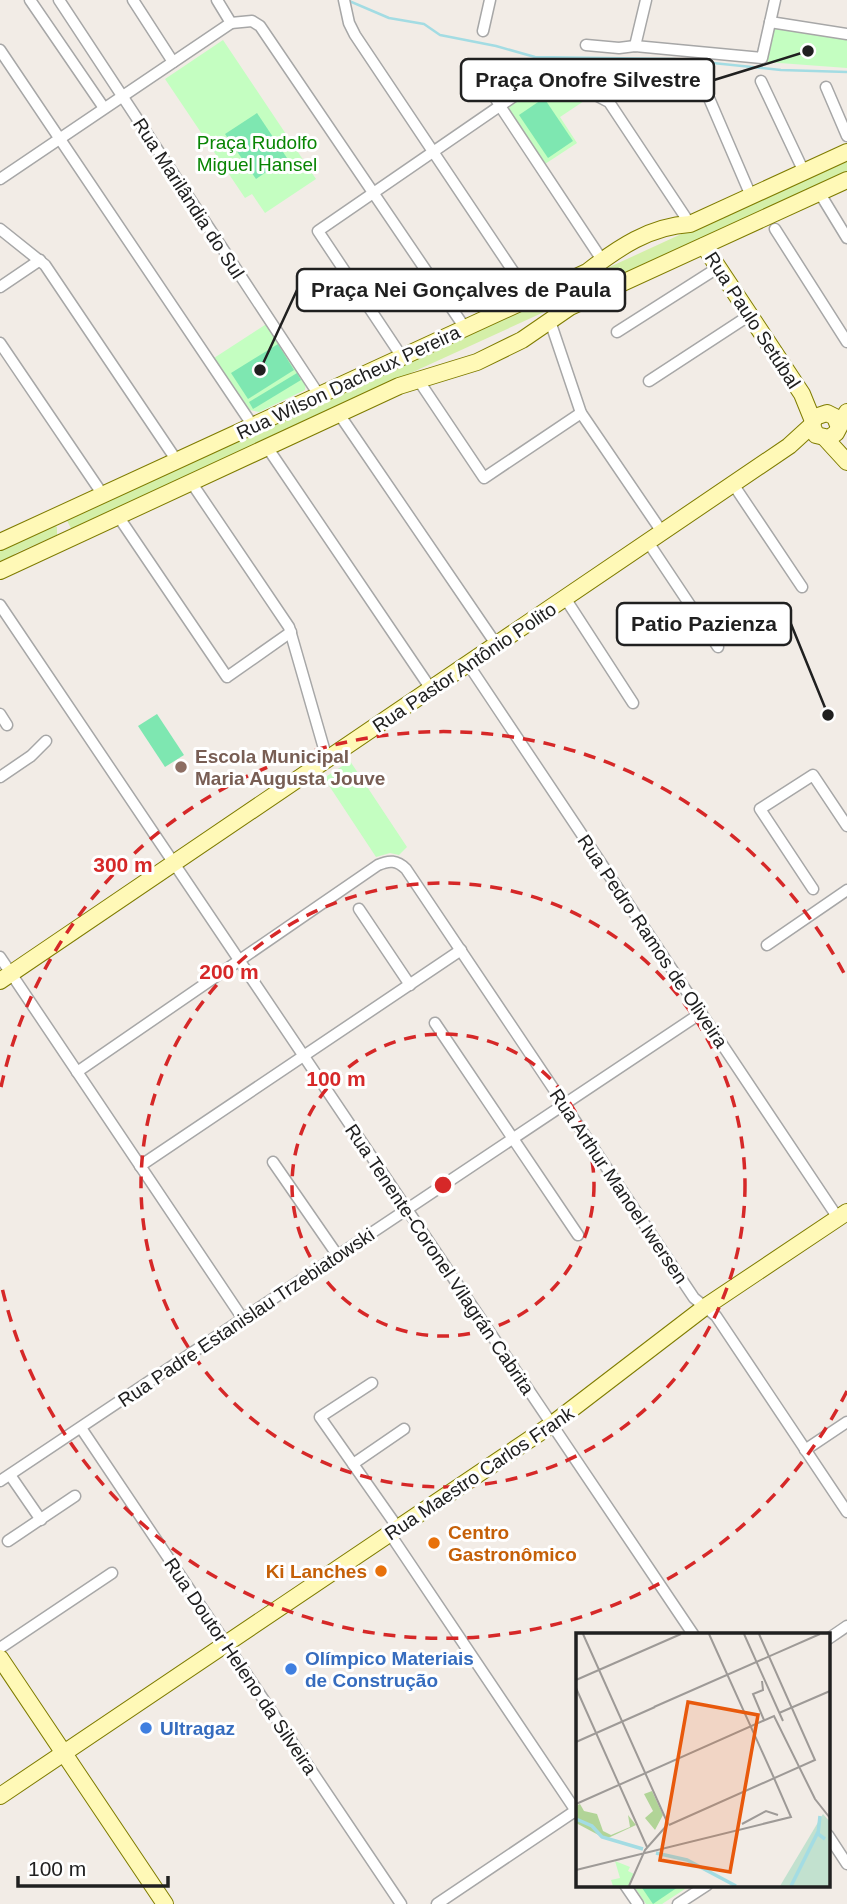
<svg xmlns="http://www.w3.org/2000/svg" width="847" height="1904" font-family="Arial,sans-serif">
<rect width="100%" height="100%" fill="#f2ece6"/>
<g fill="#d4efa8">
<polygon points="847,158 847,174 211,464 72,530 65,517"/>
<polygon points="52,524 57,527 57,535 16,553 0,565 0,548"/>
</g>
<g fill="#c4fec1">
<polygon points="773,28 847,40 847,68 766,62"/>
<polygon points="223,40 316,179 265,213 252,194 245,198 165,79"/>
<polygon points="540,85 557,86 590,97 560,117 577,143 545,164 508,109 508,105 531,88"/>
<polygon points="268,323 306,381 305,390 259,412 250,410 214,358"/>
<polygon points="350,761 407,847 399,855 390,853 376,857 324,778"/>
<polygon points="633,1885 691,1885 662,1904 646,1904"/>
</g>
<g fill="#7ee7b1">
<polygon points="544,98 573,141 548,158 519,115"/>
<polygon points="257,113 287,158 256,179 225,134"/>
<polygon points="278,344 294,370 248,399 231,373"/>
<polygon points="297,373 301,380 253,409 249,402"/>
<polygon points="157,714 184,755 165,767 138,726"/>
<polygon points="640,1885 681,1885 653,1904"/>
</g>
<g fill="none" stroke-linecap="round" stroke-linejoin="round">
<polyline stroke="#a3dce3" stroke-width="2.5" points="347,0 389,18 424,24 440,35 496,46 535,57 674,59 781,70 847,72"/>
<defs>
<g id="street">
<polyline points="30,0 104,108"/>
<polyline points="59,0 319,395"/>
<polyline points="133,0 173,62"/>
<polyline points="217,0 231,23 252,21 260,26 465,328"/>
<polyline points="344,0 349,23 355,35 531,298"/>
<polyline points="770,22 847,34"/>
<polyline points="483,31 490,0"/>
<polyline points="586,45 619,48 635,46 762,58 775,0"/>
<polyline points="635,46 646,0"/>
<polyline points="0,50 253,426"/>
<polyline points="699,75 751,196"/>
<polyline points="761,81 804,172"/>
<polyline points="826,87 847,136"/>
<polyline points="0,179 231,23"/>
<polyline points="819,192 847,238"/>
<polyline points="0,229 45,265 177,461"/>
<polyline points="775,229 847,342"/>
<polyline points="602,260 500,106 487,83 484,65 588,91 609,102 690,224"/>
<polyline points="0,287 40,260"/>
<polyline points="550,321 581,413 662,532"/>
<polyline points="617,332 719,267"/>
<polyline points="0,343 103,495"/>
<polyline points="402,357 318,231 539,79"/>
<polyline points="419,381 484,478 581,413"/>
<polyline points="649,381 750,315"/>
<polyline points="339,414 496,644"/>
<polyline points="267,447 431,689"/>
<polyline points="191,482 289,627 327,759"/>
<polyline points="733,484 802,587"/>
<polyline points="118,516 227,677 291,632"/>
<polyline points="648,542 718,647"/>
<polyline points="565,598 633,703"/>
<polyline points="0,605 693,1634"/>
<polyline points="468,664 838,1218"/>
<polyline points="0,714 7,725"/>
<polyline points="0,777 31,756 46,741"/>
<polyline points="813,889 760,809 813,775 847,826"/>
<polyline points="359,909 410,985"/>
<polyline points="767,945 847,890"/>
<polyline points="0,957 243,1319"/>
<polyline points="435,1023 578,1235"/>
<path d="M77 1072 378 865C389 860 397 860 406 869L694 1298 716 1316 847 1512"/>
<polyline points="273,1162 338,1256"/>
<polyline points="140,1166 461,950"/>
<polyline points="372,1383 320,1417 398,1528"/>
<polyline points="81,1428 401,1904"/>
<polyline points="805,1450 847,1422"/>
<polyline points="353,1464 404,1429"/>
<polyline points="10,1475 41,1520"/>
<polyline points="0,1481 701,1013"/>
<polyline points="390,1534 578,1814"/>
<polyline points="8,1541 75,1496"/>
<polyline points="828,1639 847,1626"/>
<polyline points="0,1648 112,1573"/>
<polyline points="828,1835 847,1864"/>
<polyline points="625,1885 638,1904"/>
<polyline points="437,1904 578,1809"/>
<polyline points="678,1904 707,1885"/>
</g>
<g id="secondary">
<polyline points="704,246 802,394 813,421"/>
<polyline points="838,425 835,417 827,413 815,417 812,425 816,435 829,438 836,433 847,412"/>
<polyline points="825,438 847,462"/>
<path d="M0 542 587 272C618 248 650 226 690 224L847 152"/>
<polyline points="0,571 399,386 477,362 522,340 570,307 847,180"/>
<polyline points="0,981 789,446 812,425"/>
<polyline points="0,1658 165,1904"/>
<polyline points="0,1796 551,1425 705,1307 847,1212"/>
</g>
</defs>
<use href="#street" stroke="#a7a7a7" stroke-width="13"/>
<use href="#secondary" stroke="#7f7c00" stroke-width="18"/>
<use href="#street" stroke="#fff" stroke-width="10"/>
<use href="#secondary" stroke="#fff9b7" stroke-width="16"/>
</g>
<g fill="none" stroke="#d62828" stroke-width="3.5" stroke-dasharray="12 9">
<circle cx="443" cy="1185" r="151"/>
<circle cx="443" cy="1185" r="302"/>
<path d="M847 1391A453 453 0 0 1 1 1283M1 1087A453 453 0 0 1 847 979"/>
</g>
<circle fill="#8d6e63" stroke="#fff" stroke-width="2.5" cx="181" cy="767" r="7"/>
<g fill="#e8710a" stroke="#fff" stroke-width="2.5">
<circle cx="434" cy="1543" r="7"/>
<circle cx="381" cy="1571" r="7"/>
</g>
<g fill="#3f7fe0" stroke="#fff" stroke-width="2.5">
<circle cx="291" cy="1669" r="7"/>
<circle cx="146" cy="1728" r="7"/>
</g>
<g text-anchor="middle" stroke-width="6" stroke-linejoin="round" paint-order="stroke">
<g font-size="19" fill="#088503" stroke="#fff">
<text x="257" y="149">Praça Rudolfo<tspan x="257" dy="22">Miguel Hansel</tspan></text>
</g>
<g font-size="19" fill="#202020" stroke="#fff">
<text transform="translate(189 198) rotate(57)" y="7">Rua Marilândia do Sul</text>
<text transform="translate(753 320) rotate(57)" y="7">Rua Paulo Setúbal</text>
<text transform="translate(348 382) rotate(-25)" y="7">Rua Wilson Dacheux Pereira</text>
<text transform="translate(464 667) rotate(-34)" y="7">Rua Pastor Antônio Polito</text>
<text transform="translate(653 941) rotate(56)" y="7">Rua Pedro Ramos de Oliveira</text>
<text transform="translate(619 1186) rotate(56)" y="7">Rua Arthur Manoel Iwersen</text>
<text transform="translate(440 1259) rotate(56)" y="7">Rua Tenente-Coronel Vilagrán Cabrita</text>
<text transform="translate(246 1317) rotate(-34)" y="7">Rua Padre Estanislau Trzebiatowski</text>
<text transform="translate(479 1473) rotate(-34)" y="7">Rua Maestro Carlos Frank</text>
<text transform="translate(241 1666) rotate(56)" y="7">Rua Doutor Heleno da Silveira</text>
</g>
<g font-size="19" font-weight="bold" fill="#785e54" stroke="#fff" text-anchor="start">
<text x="195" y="763">Escola Municipal<tspan x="195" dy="22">Maria Augusta Jouve</tspan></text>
</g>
<g font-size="19" font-weight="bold" fill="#c56008" stroke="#fff" text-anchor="start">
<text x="448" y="1539">Centro<tspan x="448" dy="22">Gastronômico</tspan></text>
<text x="367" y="1578" text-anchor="end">Ki Lanches</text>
</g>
<g font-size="19" font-weight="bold" fill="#366cbe" stroke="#fff" text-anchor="start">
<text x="305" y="1665">Olímpico Materiais<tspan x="305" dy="22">de Construção</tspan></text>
<text x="160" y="1735">Ultragaz</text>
</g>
</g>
<g transform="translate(576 1633)">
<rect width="254" height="254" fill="#f2ece6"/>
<path d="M76 158 87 182 79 197 69 185 77 178 68 161ZM4 171 8 178 21 181 27 198 35 202 54 194 52 182 60 192 30 206 0 190V173Z" fill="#b1d497"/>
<path d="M247 181 254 189V253H204Z" fill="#c2e1cf"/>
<path d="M39 228 54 234 52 238 58 241 52 253H37L35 247 44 245Z" fill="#c4fec1"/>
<path fill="none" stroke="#a3dce3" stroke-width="3.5" d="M244 183 242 201 249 206M0 186 16 193 26 204 67 216M80 220 111 227 160 253M215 253 242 199"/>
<path fill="none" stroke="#9e9a97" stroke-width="2" d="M7 1 92 191M133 1 198 145M168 1 207 88M0 47 105 1M186 48 187 57 177 61 188 87M0 55 71 214M78 74 244 1M203 80 254 58M0 109 79 74M0 171 198 83 239 166 254 185M166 191 190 178 202 182M93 192 239 127 183 1M0 237 215 184 198 145M53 253 69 217 92 191"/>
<path fill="#e8590c" fill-opacity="0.15" stroke="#e8590c" stroke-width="3.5" d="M112 69 182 82 154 239 84 227Z"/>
<rect width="254" height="254" fill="none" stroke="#202020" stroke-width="3.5"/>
</g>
<circle cx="443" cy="1185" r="10" fill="#d62828" stroke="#fff" stroke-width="3.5"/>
<g font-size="21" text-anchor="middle" font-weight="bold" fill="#d62828" stroke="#fff" stroke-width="6" stroke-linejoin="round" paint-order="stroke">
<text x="123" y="872">300 m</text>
<text x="229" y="979">200 m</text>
<text x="336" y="1086">100 m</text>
</g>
<path fill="none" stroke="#202020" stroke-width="2.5" d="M808 51L714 80M260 370L297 290M828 715L791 624"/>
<g fill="#202020" stroke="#fff" stroke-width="2.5">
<circle cx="808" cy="51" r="7"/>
<circle cx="260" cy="370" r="7"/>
<circle cx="828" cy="715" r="7"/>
</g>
<g fill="#fff" stroke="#202020" stroke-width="2.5">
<rect x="461" y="59" width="253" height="42" rx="7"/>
<rect x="297" y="269" width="328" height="42" rx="7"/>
<rect x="617" y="603" width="174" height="42" rx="7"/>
</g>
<g font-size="21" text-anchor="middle" font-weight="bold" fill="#202020">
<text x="588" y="87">Praça Onofre Silvestre</text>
<text x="461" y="297">Praça Nei Gonçalves de Paula</text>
<text x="704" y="631">Patio Pazienza</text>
</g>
<path d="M18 1876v10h150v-10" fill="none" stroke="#202020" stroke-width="3.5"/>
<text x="28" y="1876" font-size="21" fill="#202020" stroke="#ffffff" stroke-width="5" paint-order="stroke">100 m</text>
</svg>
